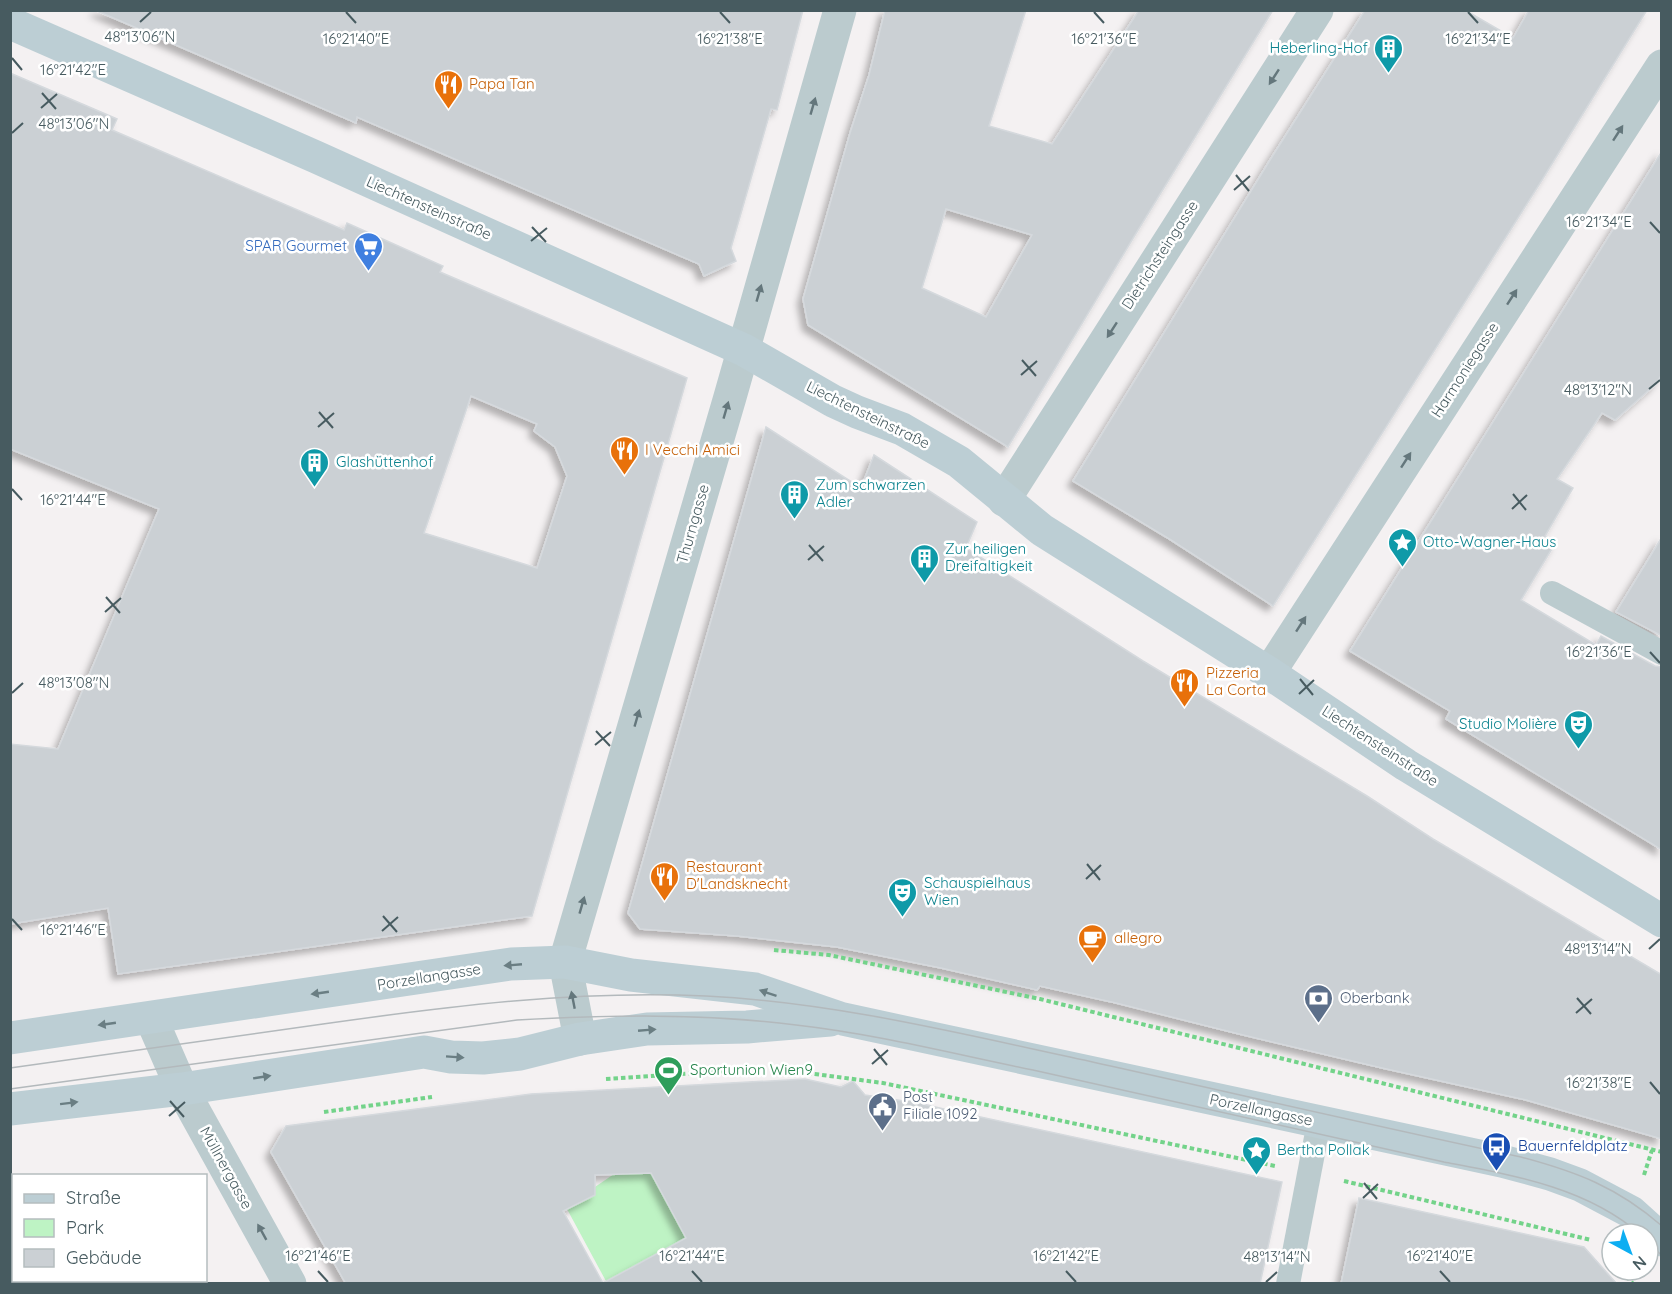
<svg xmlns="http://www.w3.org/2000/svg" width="1672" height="1294" font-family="Quicksand,sans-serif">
<defs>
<filter id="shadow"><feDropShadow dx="-5.5" dy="5.5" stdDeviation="3" flood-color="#0004"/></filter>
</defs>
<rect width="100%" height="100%" fill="#f4f1f2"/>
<polygon fill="#bef3c4" points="651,1173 686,1238 607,1283 567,1209 595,1195 595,1187 614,1174"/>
<g fill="#cbd0d4" stroke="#d5d9dd" stroke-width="1.5" fill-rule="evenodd" filter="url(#shadow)">
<polygon points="95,10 803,10 777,110 771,109 731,248 736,261 704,276 699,264 357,117 356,123"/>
<path d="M885 10H1026L989 126 1052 144 1139 10H1273L1135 235 1008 447 808 325 803 299 850 133 869 75ZM946 209 1032 235 986 317 922 288Z"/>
<polygon points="1365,10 1465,10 1513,38 1529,10 1647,10 1542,180 1273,606 1171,540 1073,481 1270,160"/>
<path d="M10 73 117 119 112 130 344 230 347 223 443 266 440 272 687 378 532 916 118 974 108 908 10 924V744L58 749 159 509 10 449ZM471 396 537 424 534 431 555 447 567 476 537 568 424 533Z"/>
<polygon points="1662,151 1662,374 1656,384 1615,420 1602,413 1557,479 1573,488 1545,536 1556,542 1521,600 1596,645 1601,636 1655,666 1662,667 1662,850 1446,719 1450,711 1350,651"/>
<polygon points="766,427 861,488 874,455 977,522 966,548 1143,661 1367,796 1433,839 1662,975 1662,1139 1526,1100 1382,1068 1239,1034 1116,1003 1040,986 1037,990 941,968 837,947 737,936 640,929 628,913"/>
<polygon points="1662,537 1662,636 1616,612"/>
<path d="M805 1079 841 1087 853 1081 865 1095 904 1101 914 1098 923 1104 948 1110 1282 1182 1260 1284H346L271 1152 286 1126 531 1094ZM651 1173 686 1238 603 1283 563 1211 595 1195V1175Z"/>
<polygon points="1359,1198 1584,1247 1617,1284 1341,1284"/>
</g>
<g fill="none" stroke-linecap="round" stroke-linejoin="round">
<g stroke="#73d38a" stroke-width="4" stroke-dasharray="4.5 3" stroke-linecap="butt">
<polyline points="774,950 829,955 1040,999 1662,1152"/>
<polyline points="770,1068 883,1083 1275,1166"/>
<polyline points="606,1079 727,1071"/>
<polyline points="324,1112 432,1097"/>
<polyline points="1644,1175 1652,1150"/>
<polyline points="1344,1181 1591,1240"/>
<polyline points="1622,1270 1633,1284"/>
</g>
<g stroke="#bbcbce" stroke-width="24">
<polyline points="1552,593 1662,653"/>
<polyline points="1288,1284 1319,1122"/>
</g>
<g stroke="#bbcbce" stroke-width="33">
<polyline points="1004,500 1317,10"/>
<polyline points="1269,673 1662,66"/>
<polyline points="151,1018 182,1089 290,1284"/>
<polyline points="580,1039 565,962 730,397 840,10"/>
</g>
<g stroke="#bcced4" stroke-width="33">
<polyline points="10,23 316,157 744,350 833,401 857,412 902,429 959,462 1042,530 1269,673 1406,765 1662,921"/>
<polyline points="10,1038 511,964 565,962 631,975 755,989 843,1019 1502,1161 1550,1174 1580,1185 1631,1212 1662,1240"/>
<polyline points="10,1109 182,1089 424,1052 451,1057 483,1058 520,1054 580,1039 647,1029 747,1027 830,1020"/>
</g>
<g stroke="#b3b9bc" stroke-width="1.5">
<path d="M10 1068C115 1054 219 1039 323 1024 451 1006 576 990 706 996 829 1002 950 1031 1070 1057 1220 1090 1370 1125 1521 1157 1577 1172 1617 1187 1662 1226"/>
<path d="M10 1089 517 1020C609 1015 703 1013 796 1025 876 1034 954 1054 1033 1070 1170 1100 1307 1131 1444 1162 1512 1175 1586 1187 1640 1234"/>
<polyline points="1648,1241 1662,1256"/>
</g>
</g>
<defs><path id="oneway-solid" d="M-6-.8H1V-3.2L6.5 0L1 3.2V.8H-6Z" transform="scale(1.5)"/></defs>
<g fill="#64777c">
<use href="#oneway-solid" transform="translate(1274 77) rotate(123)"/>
<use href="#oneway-solid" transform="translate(813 106) rotate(-74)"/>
<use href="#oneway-solid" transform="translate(1618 133) rotate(-57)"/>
<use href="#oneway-solid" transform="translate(759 293) rotate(-74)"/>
<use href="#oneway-solid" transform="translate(1512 297) rotate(-57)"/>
<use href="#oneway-solid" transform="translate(1112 330) rotate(123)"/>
<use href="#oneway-solid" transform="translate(726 410) rotate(-74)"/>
<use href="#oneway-solid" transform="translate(1406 460) rotate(-57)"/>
<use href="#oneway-solid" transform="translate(1301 624) rotate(-57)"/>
<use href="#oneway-solid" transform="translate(637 718) rotate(-74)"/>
<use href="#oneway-solid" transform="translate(582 905) rotate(-74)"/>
<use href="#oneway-solid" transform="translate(573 1000) rotate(-101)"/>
<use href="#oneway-solid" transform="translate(262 1232) rotate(-119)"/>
</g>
<g fill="#6a7e83">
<use href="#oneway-solid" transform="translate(513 965) rotate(175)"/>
<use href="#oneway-solid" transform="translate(320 993) rotate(172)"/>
<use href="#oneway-solid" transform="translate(768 993) rotate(-161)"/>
<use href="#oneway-solid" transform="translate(107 1024) rotate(172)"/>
<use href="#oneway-solid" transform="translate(647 1030) rotate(-5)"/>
<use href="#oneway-solid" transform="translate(455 1057) rotate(4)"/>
<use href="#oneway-solid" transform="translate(262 1077) rotate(-9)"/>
<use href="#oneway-solid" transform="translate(69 1103) rotate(-7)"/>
</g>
<path fill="none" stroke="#475b60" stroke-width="2" d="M346 12 356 23M720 12 730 23M1094 12 1104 23M1468 12 1478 23M140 22 151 12M12 58 22 70M42 93 56 109M41 108 57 94M12 133 23 123M1236 175 1249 191M1234 190 1250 176M1650 222 1660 233M532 227 546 242M531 241 547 228M1022 360 1036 376M1021 375 1037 361M1649 389 1660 380M319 412 333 428M318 427 334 413M12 489 22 500M1513 494 1526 510M1512 509 1527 495M809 545 823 561M808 560 824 546M106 597 120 613M105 612 121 598M1650 652 1660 663M1300 679 1313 695M12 693 23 683M1299 694 1314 680M596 731 610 746M595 745 611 732M1087 864 1100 880M1086 879 1101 865M383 916 397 932M12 919 22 930M382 931 398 917M1649 949 1660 939M1577 998 1591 1014M1576 1013 1592 999M874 1049 887 1065M872 1064 888 1050M1650 1082 1660 1094M170 1101 184 1117M169 1116 185 1102M1364 1183 1377 1199M1363 1198 1378 1184M318 1271 328 1282M692 1271 702 1282M1066 1271 1076 1282M1440 1271 1450 1282M1266 1282 1277 1272"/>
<defs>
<symbol id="building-pin" viewBox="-11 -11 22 30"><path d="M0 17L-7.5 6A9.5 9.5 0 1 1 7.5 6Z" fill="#0f9aa8" stroke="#fff"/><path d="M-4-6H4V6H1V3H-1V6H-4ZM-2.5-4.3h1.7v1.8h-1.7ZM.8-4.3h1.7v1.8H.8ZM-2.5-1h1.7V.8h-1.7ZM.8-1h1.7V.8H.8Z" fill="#fff"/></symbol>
<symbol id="restaurant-pin" viewBox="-11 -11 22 30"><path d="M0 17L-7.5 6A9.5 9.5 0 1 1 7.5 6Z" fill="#e8710a" stroke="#fff"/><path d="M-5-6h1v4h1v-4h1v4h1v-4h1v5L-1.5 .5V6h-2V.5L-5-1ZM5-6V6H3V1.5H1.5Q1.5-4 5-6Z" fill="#fff"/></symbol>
<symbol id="supermarket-pin" viewBox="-11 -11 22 30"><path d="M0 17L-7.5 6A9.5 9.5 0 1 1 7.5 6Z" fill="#3f7fe0" stroke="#fff"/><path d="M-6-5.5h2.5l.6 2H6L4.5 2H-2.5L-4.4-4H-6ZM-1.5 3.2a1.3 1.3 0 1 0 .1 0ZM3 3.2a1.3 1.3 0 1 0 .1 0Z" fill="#fff"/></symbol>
<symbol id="sight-pin" viewBox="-11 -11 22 30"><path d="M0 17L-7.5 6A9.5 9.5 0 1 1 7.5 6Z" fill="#0f9aa8" stroke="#fff"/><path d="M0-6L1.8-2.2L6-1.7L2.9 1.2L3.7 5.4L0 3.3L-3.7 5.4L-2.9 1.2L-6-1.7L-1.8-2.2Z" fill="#fff"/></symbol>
<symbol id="theatre-pin" viewBox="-11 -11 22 30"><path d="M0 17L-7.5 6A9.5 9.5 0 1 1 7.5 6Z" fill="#0f9aa8" stroke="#fff"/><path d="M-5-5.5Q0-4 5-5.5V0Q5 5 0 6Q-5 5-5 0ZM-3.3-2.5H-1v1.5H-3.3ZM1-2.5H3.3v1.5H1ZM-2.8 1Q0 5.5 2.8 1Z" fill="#fff"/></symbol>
<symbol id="cafe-pin" viewBox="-11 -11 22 30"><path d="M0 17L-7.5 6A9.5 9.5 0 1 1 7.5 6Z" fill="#e8710a" stroke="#fff"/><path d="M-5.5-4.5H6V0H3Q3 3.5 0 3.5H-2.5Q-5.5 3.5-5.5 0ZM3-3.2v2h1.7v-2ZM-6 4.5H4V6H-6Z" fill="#fff"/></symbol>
<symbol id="bank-pin" viewBox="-11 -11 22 30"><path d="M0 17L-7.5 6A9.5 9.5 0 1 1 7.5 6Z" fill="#5c6f8a" stroke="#fff"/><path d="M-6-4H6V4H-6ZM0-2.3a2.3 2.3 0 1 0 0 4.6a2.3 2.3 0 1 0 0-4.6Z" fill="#fff"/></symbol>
<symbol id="stadium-pin" viewBox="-11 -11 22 30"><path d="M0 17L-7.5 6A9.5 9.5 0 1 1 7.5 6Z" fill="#2e9e5b" stroke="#fff"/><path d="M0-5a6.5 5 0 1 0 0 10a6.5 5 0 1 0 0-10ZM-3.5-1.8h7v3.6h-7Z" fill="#fff"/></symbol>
<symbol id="civic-pin" viewBox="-11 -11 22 30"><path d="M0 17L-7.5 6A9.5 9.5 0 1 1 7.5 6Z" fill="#5c6f8a" stroke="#fff"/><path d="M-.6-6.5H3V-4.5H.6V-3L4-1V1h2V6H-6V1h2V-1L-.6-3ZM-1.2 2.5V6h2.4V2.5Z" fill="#fff"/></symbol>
<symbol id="bus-pin" viewBox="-11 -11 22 30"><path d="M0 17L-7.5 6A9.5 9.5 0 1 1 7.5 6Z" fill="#1a4fb4" stroke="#fff"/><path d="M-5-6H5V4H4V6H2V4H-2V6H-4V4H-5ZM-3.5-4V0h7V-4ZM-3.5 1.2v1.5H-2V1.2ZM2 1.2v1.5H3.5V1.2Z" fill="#fff"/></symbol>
</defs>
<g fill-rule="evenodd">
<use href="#building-pin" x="1372" y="32" width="33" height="45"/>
<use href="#restaurant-pin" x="432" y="68" width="33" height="45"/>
<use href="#supermarket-pin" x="352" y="230" width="33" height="45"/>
<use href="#restaurant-pin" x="608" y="434" width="33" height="45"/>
<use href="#building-pin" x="298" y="446" width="33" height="45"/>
<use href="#building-pin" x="778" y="478" width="33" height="45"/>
<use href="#sight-pin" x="1386" y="526" width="33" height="45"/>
<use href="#building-pin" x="908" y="542" width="33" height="45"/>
<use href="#restaurant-pin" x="1168" y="666" width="33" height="45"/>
<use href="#theatre-pin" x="1562" y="708" width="33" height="45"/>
<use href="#restaurant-pin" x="648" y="860" width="33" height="45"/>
<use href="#theatre-pin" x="886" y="876" width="33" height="45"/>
<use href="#cafe-pin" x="1076" y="922" width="33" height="45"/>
<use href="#bank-pin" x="1302" y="982" width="33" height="45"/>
<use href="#stadium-pin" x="652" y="1054" width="33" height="45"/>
<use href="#civic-pin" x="866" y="1090" width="33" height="45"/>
<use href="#bus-pin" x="1480" y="1130" width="33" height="45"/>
<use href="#sight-pin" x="1240" y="1134" width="33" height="45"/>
</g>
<g text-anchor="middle" stroke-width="5" stroke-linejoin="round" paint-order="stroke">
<g font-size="15" fill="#0d838f" stroke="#fff" text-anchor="start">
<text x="1368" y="53" text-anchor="end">Heberling-Hof</text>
<text x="336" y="467">Glashüttenhof</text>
<text x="816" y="490">Zum schwarzen<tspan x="816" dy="17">Adler</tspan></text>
<text x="1423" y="547">Otto-Wagner-Haus</text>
<text x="945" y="554">Zur heiligen<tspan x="945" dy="17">Dreifaltigkeit</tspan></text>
<text x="1557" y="729" text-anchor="end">Studio Molière</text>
<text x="924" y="888">Schauspielhaus<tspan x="924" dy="17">Wien</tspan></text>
<text x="1277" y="1155">Bertha Pollak</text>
</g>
<g font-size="15" fill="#c56008" stroke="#fff" text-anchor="start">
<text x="469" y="89">Papa Tan</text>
<text x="645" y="455">I Vecchi Amici</text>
<text x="1206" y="678">Pizzeria<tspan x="1206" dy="17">La Corta</tspan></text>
<text x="686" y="872">Restaurant<tspan x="686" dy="17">D'Landsknecht</tspan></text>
<text x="1114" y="943">allegro</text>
</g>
<g font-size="15" fill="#475b60" stroke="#fff">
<text transform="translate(429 208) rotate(24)" y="5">Liechtensteinstraße</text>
<text transform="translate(1160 255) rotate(-57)" y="5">Dietrichsteingasse</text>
<text transform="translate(1465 370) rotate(-57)" y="5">Harmoniegasse</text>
<text transform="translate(868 415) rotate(26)" y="5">Liechtensteinstraße</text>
<text transform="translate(693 524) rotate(-74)" y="5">Thurngasse</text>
<text transform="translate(1380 746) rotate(33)" y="5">Liechtensteinstraße</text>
<text transform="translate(429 977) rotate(-9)" y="5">Porzellangasse</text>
<text transform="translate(1261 1110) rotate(12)" y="5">Porzellangasse</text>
<text transform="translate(226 1168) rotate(61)" y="5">Müllnergasse</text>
</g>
<g font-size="15" fill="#366cbe" stroke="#fff" text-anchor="end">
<text x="347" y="251">SPAR Gourmet</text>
</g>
<g font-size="15" fill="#4e5e75" stroke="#fff" text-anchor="start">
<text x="1340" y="1003">Oberbank</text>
<text x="903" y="1102">Post<tspan x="903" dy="17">Filiale 1092</tspan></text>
</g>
<g font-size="15" fill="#27864d" stroke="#fff" text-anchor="start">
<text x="690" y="1075">Sportunion Wien9</text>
</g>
<g font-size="15" fill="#164399" stroke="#fff" text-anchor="start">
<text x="1518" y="1151">Bauernfeldplatz</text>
</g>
</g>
<g font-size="15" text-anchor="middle" fill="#475b60" stroke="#fff" stroke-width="5" stroke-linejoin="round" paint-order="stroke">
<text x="140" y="42">48°13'06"N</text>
<text x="356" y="44">16°21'40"E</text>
<text x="730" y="44">16°21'38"E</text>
<text x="1104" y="44">16°21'36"E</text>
<text x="1478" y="44">16°21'34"E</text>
<text x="73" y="75">16°21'42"E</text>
<text x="74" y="129">48°13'06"N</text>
<text x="1599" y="227">16°21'34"E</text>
<text x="1598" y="395">48°13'12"N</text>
<text x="73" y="505">16°21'44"E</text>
<text x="1599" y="657">16°21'36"E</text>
<text x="74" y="688">48°13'08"N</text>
<text x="73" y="935">16°21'46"E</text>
<text x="1598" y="954">48°13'14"N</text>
<text x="1599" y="1088">16°21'38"E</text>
<text x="318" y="1261">16°21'46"E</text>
<text x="692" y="1261">16°21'44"E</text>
<text x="1066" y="1261">16°21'42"E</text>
<text x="1440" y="1261">16°21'40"E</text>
<text x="1277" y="1262">48°13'14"N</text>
</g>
<rect width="1672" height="1294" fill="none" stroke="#475b60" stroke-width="24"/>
<rect x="12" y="1174" width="195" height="108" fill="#ffffff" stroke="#b5bdbf" stroke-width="1.5"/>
<rect x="24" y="1194" width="30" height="9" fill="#bcced4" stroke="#b5bdbf" stroke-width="1.5"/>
<text x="66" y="1204" font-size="18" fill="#475b60">Straße</text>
<rect x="24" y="1219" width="30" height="18" fill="#bef3c4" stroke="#b5bdbf" stroke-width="1.5"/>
<text x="66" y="1234" font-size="18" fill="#475b60">Park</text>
<rect x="24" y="1249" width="30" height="18" fill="#cbd0d4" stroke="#b5bdbf" stroke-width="1.5"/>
<text x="66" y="1264" font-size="18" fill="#475b60">Gebäude</text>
<g transform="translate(1630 1252) rotate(139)"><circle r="28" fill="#ffffff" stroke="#b5bdbf" stroke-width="1.5"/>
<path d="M0-4.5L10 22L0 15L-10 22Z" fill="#0daef2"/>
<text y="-9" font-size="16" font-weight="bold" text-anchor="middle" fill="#475b60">N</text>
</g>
</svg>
